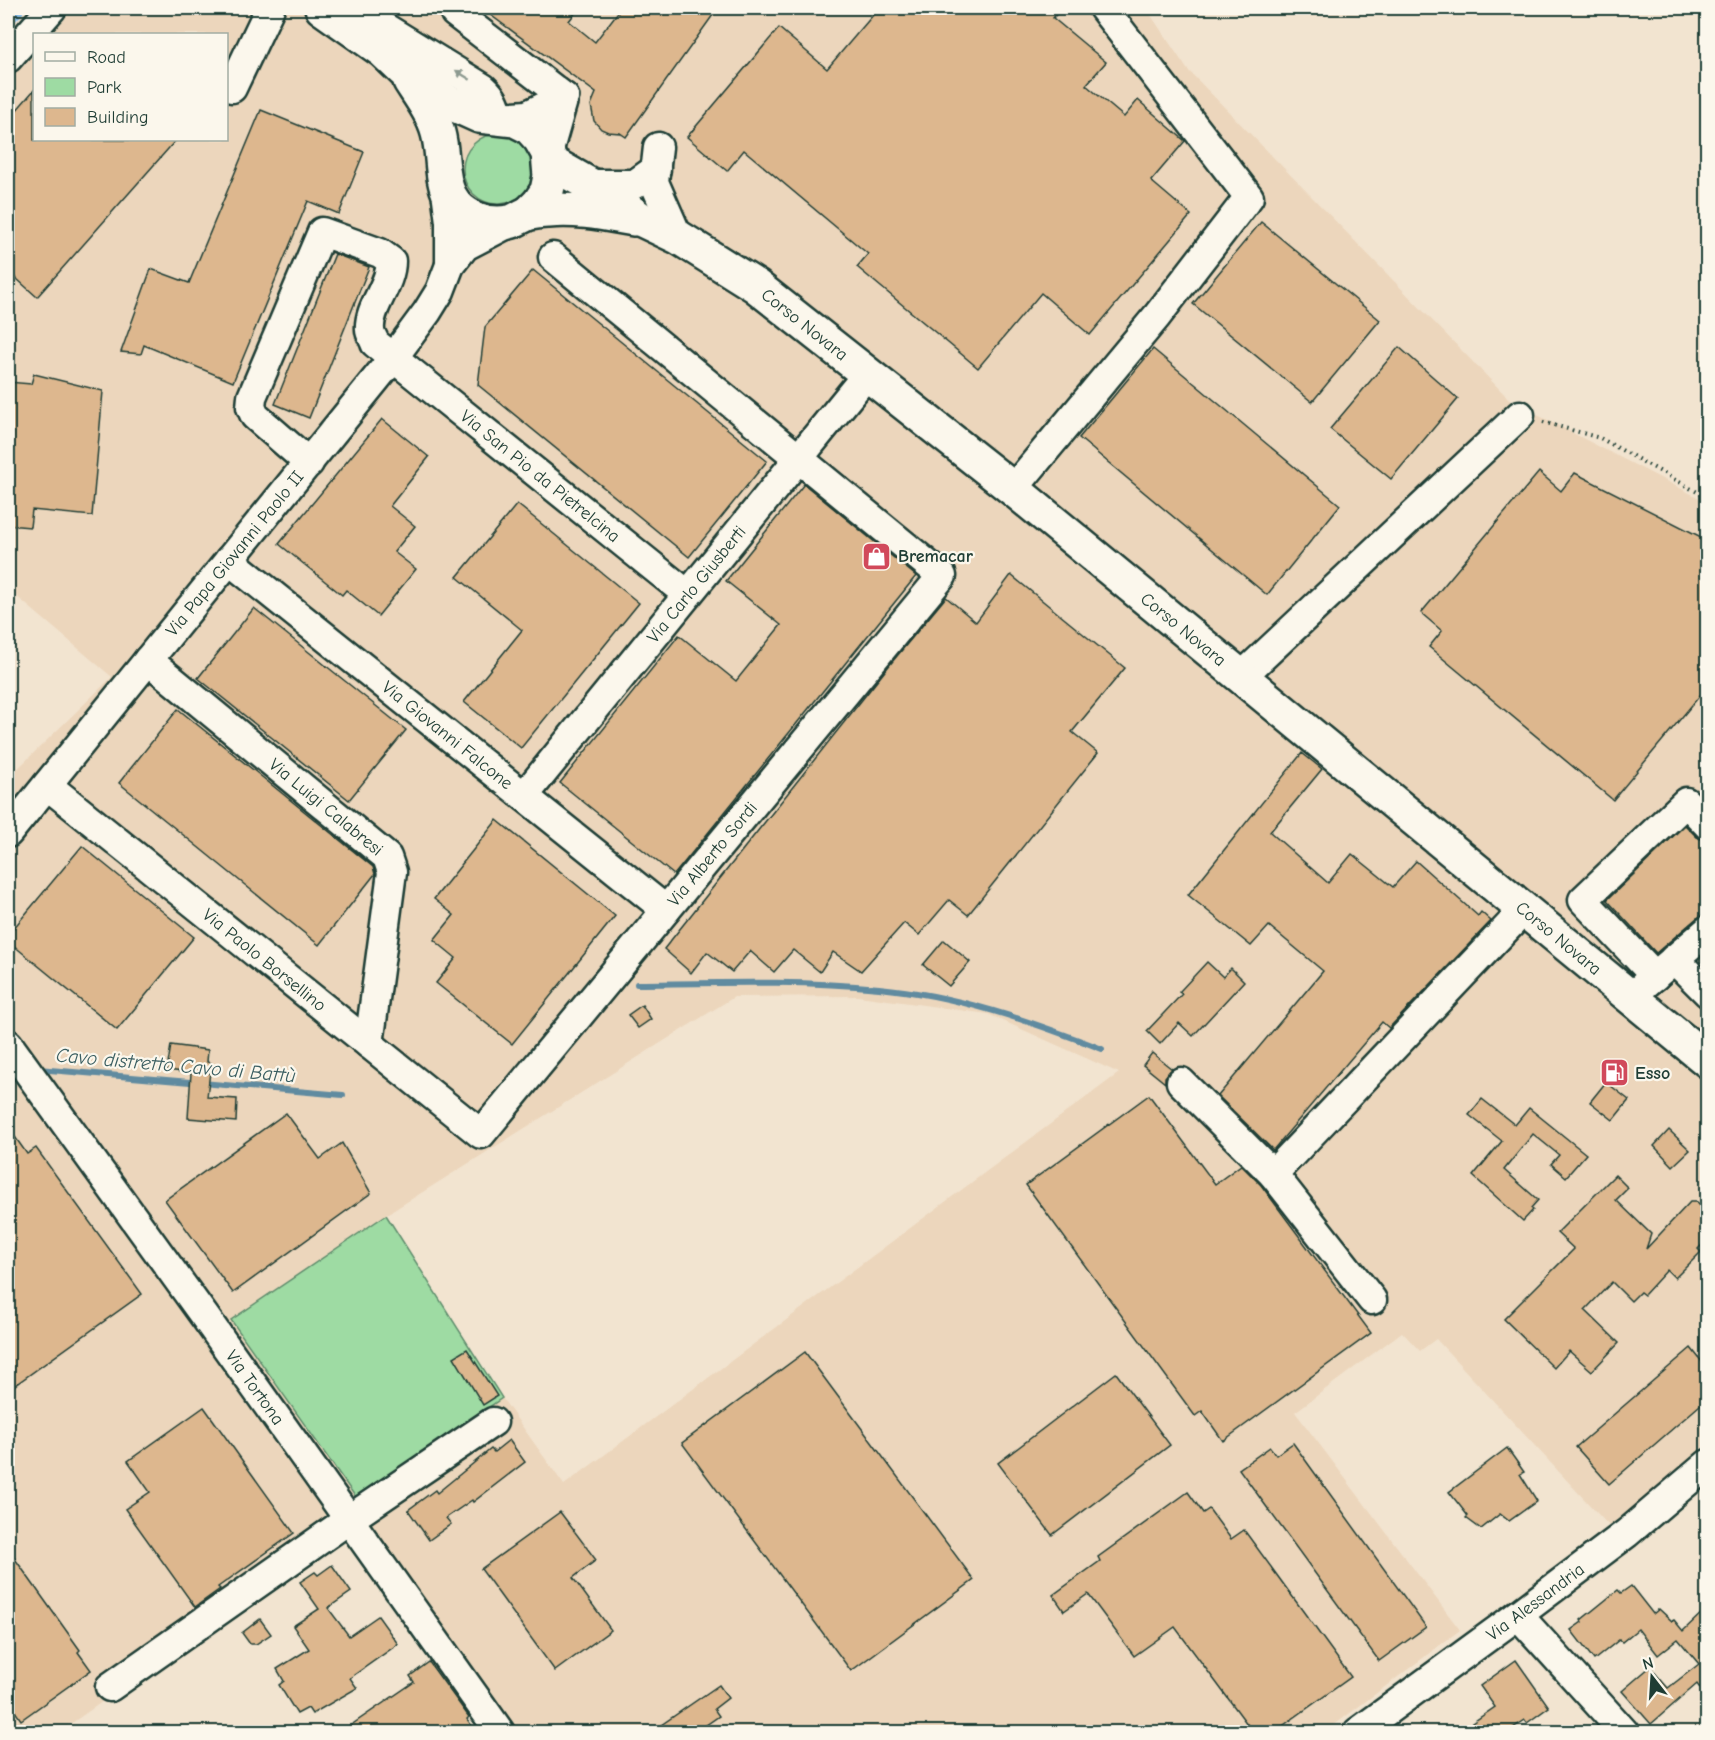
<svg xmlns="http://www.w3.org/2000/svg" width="1715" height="1740" font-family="'Comic Neue',sans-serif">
<rect width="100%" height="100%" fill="#f2e4d0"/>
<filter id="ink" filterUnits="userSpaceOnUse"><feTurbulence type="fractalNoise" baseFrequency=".0167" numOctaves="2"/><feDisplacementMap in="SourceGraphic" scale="12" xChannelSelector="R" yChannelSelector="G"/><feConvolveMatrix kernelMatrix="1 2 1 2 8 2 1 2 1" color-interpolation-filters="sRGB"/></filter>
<g filter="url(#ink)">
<path fill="#ecd6bc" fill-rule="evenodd" d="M62 8H1146L1187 69 1512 402 1707 502V1444L1610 1527 1436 1339 1420 1351 1402 1332 1295 1412 1460 1630 1325 1732H514L363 1519 59 1732H8V778L112 677 8 589V71L34 40V140H226V34H39ZM859 996 988 1014 1119 1073 564 1485 502 1398 357 1499 232 1320 386 1215 734 997Z"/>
<g fill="#9edba3" stroke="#5e8c6c" stroke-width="1.5">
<circle cx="498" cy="169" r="35"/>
<polygon points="386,1215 502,1398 357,1499 231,1320"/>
</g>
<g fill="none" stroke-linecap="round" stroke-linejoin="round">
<g stroke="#608ba0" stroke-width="6">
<path d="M637 984C717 983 799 980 879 988 956 995 1030 1021 1102 1049"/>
<polyline points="38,1069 343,1095"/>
</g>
<polyline stroke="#8cbfe8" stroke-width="22" points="8,13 13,8"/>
</g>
<g fill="#ddb78e" stroke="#1f3d34" stroke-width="1.5">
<polygon points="481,8 579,8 569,21 595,42 621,8 718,8 626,137 620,133 608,132 601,129 594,121 591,105 596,93"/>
<polygon points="879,8 1062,8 1053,18 1106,62 1086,85 1124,117 1138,100 1185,141 1151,181 1191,215 1090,335 1041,293 978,368 857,267 868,254 744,150 727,171 687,137 779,28 827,69"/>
<polygon points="34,90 34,140 176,140 37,297 8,271 8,120"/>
<polygon points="261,110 364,152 339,214 308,201 233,382 144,345 141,354 121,352 151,269 189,283"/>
<polygon points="1261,222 1380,320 1312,402 1193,304"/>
<polygon points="335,254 369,267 309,418 275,404"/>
<polygon points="533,270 767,461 689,557 478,385 485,327"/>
<polygon points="1399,347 1458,399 1391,479 1330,429"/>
<polygon points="1153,349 1340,505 1267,595 1079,438"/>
<polygon points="34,374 103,391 92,516 32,510 30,527 8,525 8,382 31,384"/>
<polygon points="382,419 429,457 390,506 415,526 394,552 416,569 378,616 346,590 342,595 279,544"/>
<polygon points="1539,472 1561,491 1575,473 1707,540 1707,687 1613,800 1429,647 1442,631 1421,613"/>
<polygon points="804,484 916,576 674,875 560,783 679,635 736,681 781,625 726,581"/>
<polygon points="517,504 639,603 521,748 464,702 522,630 457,577"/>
<polygon points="1011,575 1125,668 1072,732 1098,753 968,915 949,900 919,935 904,923 861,971 833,952 820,972 793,950 774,972 750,951 732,972 707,952 691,973 664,949 892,662 946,597 976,622"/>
<polygon points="254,608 406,730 349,800 198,678"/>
<polygon points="178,709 373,867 375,874 319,945 119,783"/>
<polygon points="1302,753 1322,769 1270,832 1328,883 1352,854 1393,887 1416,861 1478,916 1481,912 1491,921 1389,1028 1382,1022 1273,1150 1218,1096 1323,971 1269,926 1251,946 1188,895"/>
<polygon points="497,820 615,916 512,1044 436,983 456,958 434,940 454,915 434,899"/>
<polygon points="1685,825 1697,837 1707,841 1707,914 1697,918 1656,953 1607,900"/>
<polygon points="82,846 194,937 117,1030 8,941 8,935"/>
<polygon points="944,940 970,962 949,986 923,965"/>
<polygon points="1207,962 1223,977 1231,968 1244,981 1193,1036 1179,1023 1160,1044 1147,1031 1182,994 1179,992"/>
<polygon points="642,1005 651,1019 638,1028 628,1015"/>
<polygon points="171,1045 208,1050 207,1062 211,1063 207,1097 237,1099 236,1122 188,1118 191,1073 167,1070"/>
<polygon points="1152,1053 1172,1069 1165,1077 1165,1083 1143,1065"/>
<polygon points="1606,1082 1629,1100 1613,1120 1590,1102"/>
<polygon points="1149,1095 1215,1184 1241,1165 1261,1185 1371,1333 1223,1441 1202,1411 1195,1416 1026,1185"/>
<polygon points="1482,1099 1515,1125 1529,1108 1586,1154 1566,1177 1551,1164 1559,1155 1533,1134 1504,1170 1538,1200 1531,1208 1533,1210 1523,1221 1473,1176 1502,1141 1469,1115"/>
<polygon points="286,1113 320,1159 342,1143 371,1193 233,1293 165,1200"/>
<polygon points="8,1127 27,1154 36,1148 142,1294 8,1390"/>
<polygon points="1669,1130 1690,1150 1673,1166 1654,1146"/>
<polygon points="1615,1175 1628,1188 1616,1200 1651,1234 1646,1249 1690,1202 1696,1202 1707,1212 1707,1240 1698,1249 1701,1252 1675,1278 1667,1270 1644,1295 1640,1292 1631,1301 1612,1282 1585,1310 1619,1343 1592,1371 1569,1351 1554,1368 1504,1319 1574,1249 1557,1233"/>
<polygon points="1691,1348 1707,1368 1707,1399 1609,1484 1576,1447"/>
<polygon points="467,1349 497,1396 483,1405 454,1357"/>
<polygon points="805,1352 974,1580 851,1671 682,1443"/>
<polygon points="1116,1373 1170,1445 1052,1535 998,1463"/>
<polygon points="204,1407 294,1533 218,1587 220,1589 195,1607 125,1509 150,1492 128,1461"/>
<polygon points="509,1440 525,1462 473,1502 472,1500 446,1518 451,1524 429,1540 408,1510 435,1490 437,1493 491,1449 494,1452"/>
<polygon points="1293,1443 1426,1627 1379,1661 1239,1469 1270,1447 1276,1455"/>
<polygon points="1507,1448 1524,1472 1520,1474 1537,1501 1509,1521 1500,1514 1481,1529 1466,1518 1468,1516 1449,1492"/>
<polygon points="1188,1492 1203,1513 1209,1509 1231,1539 1244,1530 1351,1677 1274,1732 1253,1732 1175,1627 1134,1656 1088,1594 1064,1611 1053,1595 1100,1561 1098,1557"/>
<polygon points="560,1512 596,1560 573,1578 611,1630 555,1671 481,1569"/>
<polygon points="8,1549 80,1650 78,1652 91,1670 21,1720 8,1701"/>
<polygon points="332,1565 351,1592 328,1608 349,1636 378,1616 398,1644 350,1678 357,1688 312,1714 308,1708 297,1714 279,1685 284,1681 277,1669 309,1649 293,1626 319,1609 300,1582 315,1572 318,1575"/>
<polygon points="1631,1586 1653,1614 1659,1609 1672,1621 1674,1620 1683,1631 1707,1608 1707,1698 1697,1684 1651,1724 1622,1691 1650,1667 1668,1688 1699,1664 1678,1639 1658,1655 1638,1629 1622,1642 1619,1640 1594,1660 1571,1630 1582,1622 1581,1620 1618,1590 1621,1593"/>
<polygon points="260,1619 271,1634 256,1644 250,1644 242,1633"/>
<polygon points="1516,1660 1549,1707 1527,1723 1525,1720 1507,1732 1459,1732 1495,1707 1480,1686"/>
<polygon points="429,1662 469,1717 467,1719 472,1726 462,1732 341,1732 414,1682 410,1676"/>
<polygon points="719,1685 728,1698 714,1709 719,1716 696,1732 651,1732"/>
</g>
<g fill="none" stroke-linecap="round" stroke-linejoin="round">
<defs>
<g id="minor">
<polyline points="455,13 564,97"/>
<path d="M332 14 353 13 374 21 483 88C493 97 496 104 499 117L527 115 564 97"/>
<polyline points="8,58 52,8"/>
<polyline points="232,88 270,8"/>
<polyline points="658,147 654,182 678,237"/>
<polyline points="548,153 564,97"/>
<polyline points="445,183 450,222 450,265"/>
<polyline points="590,184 635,184 656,169"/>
<path id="s1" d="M309 463 255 416 251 407 252 397 322 232 380 253 391 261C391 286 368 307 370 330 370 334 374 339 375 343L687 594"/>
<polyline points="1013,489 1157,316 1249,197 1103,8"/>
<path id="s2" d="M229 560 666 910"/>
<path id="s3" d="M148 660 387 857 392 872 369 1044"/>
<polyline points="1242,676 1520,415"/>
<path id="s4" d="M47 785 481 1134 942 576 553 257"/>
<path id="s5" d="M524 796 868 373"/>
<path id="s6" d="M8 833 393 358 427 312 440 291 450 265 465 246 511 222"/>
<polyline points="1674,959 1708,993"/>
<polyline points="1655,976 1583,900 1686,802 1708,825"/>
<polyline points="1642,987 1708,930"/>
<path id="s7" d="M8 1044 205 1317 500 1732"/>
<polyline points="1181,1082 1273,1174 1524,910"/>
<polyline points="1273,1174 1372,1300"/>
<polyline points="1518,1615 1624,1732"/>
<polyline points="110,1687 348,1520 493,1422"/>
<path id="s8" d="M1358 1732 1518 1615 1627 1533 1708 1464"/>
</g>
<g id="major">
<polyline points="322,8 383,51 403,70 448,102 479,116 515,120 529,127 540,139 548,153 550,176 547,191 539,203 529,213"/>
<path d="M410 81C421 98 433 114 438 133 444 154 440 177 450 196 461 217 486 226 509 222 516 221 522 215 530 213 535 212 542 211 548 211 577 208 605 214 634 219"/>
<path id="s9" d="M550 162 606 194 642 220 678 237 756 286 1013 489 1708 1061"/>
</g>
</defs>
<use href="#minor" stroke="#1f3d34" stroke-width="33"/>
<use href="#major" stroke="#1f3d34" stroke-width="38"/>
<polyline stroke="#1f3d34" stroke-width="4" stroke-dasharray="1.5 4.5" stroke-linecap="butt" points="1543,422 1600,438 1708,498"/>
<use href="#minor" stroke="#fbf7ec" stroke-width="28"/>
<use href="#major" stroke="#fbf7ec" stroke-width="33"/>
</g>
<defs><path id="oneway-solid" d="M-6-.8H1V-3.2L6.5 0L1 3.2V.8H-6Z" transform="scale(1.5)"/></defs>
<use fill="#8d9a90" href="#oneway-solid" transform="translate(463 75) rotate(-148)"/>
</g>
<defs>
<symbol id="shop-square" viewBox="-11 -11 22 22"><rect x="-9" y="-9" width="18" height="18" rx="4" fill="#d1495b" stroke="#fbf7ec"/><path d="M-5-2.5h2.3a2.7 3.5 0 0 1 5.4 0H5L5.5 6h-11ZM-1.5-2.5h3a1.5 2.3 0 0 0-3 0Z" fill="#fff"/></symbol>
<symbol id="fuel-square" viewBox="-11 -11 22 22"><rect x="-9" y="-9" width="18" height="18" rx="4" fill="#d1495b" stroke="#fbf7ec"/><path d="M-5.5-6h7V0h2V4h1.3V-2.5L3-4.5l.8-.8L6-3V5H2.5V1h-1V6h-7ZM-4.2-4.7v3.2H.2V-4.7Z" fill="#fff"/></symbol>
</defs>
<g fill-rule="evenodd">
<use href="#shop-square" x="860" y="540" width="33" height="33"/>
<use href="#fuel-square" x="1598" y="1056" width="33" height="33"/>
</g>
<g text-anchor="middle" stroke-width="4.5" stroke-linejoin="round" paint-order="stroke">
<g font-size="18" fill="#1f3d34" stroke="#fbf7ec">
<text dy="6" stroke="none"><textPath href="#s9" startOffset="303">Corso Novara</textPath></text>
<text dy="6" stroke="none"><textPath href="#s1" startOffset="645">Via San Pio da Pietrelcina</textPath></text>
<text dy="6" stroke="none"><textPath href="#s6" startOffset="360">Via Papa Giovanni Paolo II</textPath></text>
<text dy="6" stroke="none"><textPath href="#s5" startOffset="273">Via Carlo Giusberti</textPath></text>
<text dy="6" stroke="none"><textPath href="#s9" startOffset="789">Corso Novara</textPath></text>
<text dy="6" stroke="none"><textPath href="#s2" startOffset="280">Via Giovanni Falcone</textPath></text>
<text dy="6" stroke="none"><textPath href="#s3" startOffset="231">Via Luigi Calabresi</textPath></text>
<text dy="6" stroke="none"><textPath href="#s4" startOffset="920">Via Alberto Sordi</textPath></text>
<text dy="6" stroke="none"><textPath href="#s9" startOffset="1275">Corso Novara</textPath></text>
<text dy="6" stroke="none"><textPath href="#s4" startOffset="279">Via Paolo Borsellino</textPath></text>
<text dy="6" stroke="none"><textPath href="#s7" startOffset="423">Via Tortona</textPath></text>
<text dy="6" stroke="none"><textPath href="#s8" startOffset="220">Via Alessandria</textPath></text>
</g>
<g font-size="18" font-weight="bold" fill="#1f3d34" stroke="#fbf7ec" text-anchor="start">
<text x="898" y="562">Bremacar</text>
<text x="1635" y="1079">Esso</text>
</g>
<g font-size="20" font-style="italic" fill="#3a5e61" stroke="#fbf7ec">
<text transform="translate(176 1065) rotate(5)" y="7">Cavo distretto Cavo di Battù</text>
</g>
</g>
<rect width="1715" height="1740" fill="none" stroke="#fbf7ec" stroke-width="30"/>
<rect x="15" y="15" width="1685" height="1710" fill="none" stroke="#1f3d34" stroke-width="2" filter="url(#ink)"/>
<rect x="33" y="33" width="195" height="108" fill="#fbf7ec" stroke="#a3ada2" stroke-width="1.5"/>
<rect x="45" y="52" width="30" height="9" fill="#fbf7ec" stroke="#a3ada2" stroke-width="1.5"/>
<text x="87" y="63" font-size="18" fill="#1f3d34">Road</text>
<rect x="45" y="78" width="30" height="18" fill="#9edba3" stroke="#a3ada2" stroke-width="1.5"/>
<text x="87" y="93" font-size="18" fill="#1f3d34">Park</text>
<rect x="45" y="108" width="30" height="18" fill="#ddb78e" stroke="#a3ada2" stroke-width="1.5"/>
<text x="87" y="123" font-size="18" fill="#1f3d34">Building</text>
<g transform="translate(1652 1677) rotate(343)" stroke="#fbf7ec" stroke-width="4.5" paint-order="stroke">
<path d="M0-4.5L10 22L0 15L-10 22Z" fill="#1f3d34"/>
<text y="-9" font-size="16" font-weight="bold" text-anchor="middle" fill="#1f3d34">N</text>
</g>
</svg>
